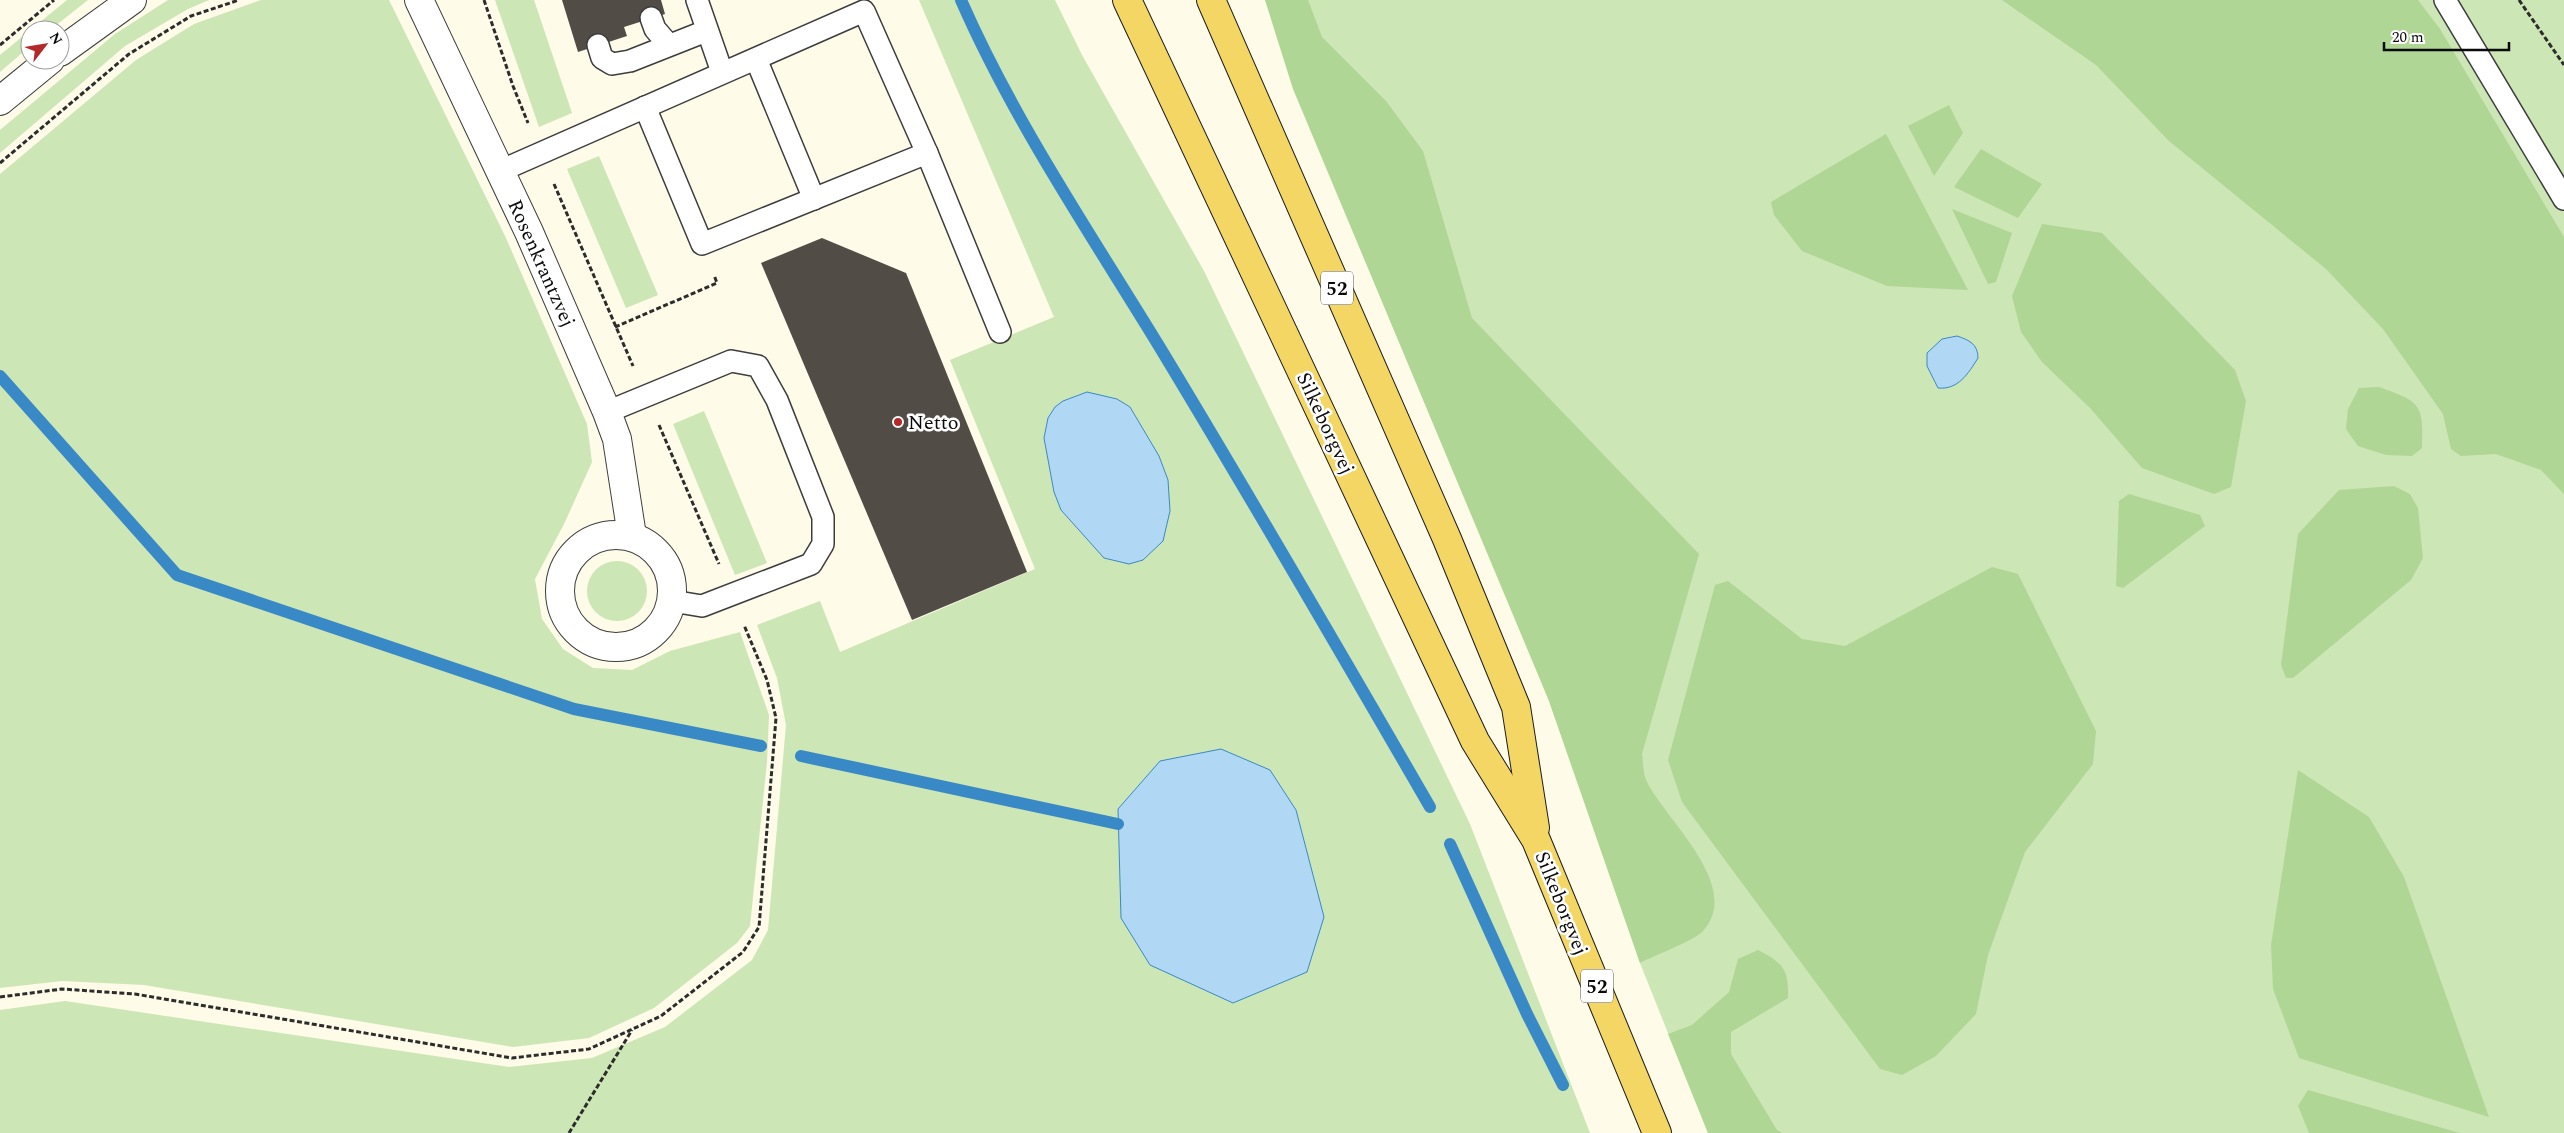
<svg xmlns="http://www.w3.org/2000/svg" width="2564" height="1133" font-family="Spectral,serif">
<rect width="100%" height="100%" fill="#fefbe9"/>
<g fill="#cce6b5">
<polygon points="67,0 88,0 50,30 30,30 30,46 0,72 0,55"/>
<polygon points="168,0 209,0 188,9 125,46 0,153 0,130 115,34"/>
<polygon points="261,0 389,0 506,238 587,424 592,462 565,522 535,579 542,619 563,649 593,668 632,670 670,651 740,632 769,715 767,762 750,926 737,943 654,1008 589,1038 513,1047 144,985 62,981 0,988 0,174 136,60 194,24"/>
<polygon points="495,0 534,0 572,113 539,127"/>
<polygon points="919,0 1055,0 1082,55 1204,271 1470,824 1590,1133 0,1133 0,1010 65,1001 509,1067 592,1058 665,1027 752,960 768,930 786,725 777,678 757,625 820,601 840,652 1035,569 950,360 1054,317"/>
<polygon points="1265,0 2564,0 2564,1133 1708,1133 1640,963 1549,701 1492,549"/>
<polygon points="599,156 658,295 626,308 567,169"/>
<polygon points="704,411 767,563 735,575 673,424"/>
<circle cx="617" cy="591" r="30"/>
</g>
<g fill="#b0d695">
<path d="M1265 0H1308L1322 37 1386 101 1423 151 1472 318 1699 554 1642 754C1643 762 1643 773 1646 780 1665 820 1745 887 1702 932 1693 941 1653 956 1640 963L1549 701 1293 89Z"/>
<polygon points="2002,0 2418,0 2440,29 2564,237 2564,494 2541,470 2496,454 2461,456 2451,449 2443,414 2383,329 2326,269 2169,141 2096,65"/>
<polygon points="1949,105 1963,133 1934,176 1908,126"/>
<polygon points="1886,134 1968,290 1887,286 1802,251 1774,215 1771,202"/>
<polygon points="1981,149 2042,184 2018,218 1954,187"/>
<polygon points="1952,209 2012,233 1996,282 1988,284"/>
<polygon points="2042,224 2102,233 2235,370 2246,401 2231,487 2214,494 2142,468 2090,408 2042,362 2021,332 2012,296"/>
<path d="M2379 387C2420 402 2424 403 2422 448L2412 456 2386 455 2358 446 2346 429 2348 409 2359 388Z"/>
<polygon points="2394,486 2410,494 2418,508 2423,558 2411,580 2293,678 2286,678 2281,665 2298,534 2339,490"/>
<polygon points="2129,494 2200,515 2205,526 2123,588 2116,586 2119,501"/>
<polygon points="1992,567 2018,574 2096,731 2093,764 2025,852 1988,955 1976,1014 1936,1056 1902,1075 1880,1069 1682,802 1668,760 1715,585 1728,581 1802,639 1845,646"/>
<polygon points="2298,770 2369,817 2404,877 2489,1117 2299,1058 2273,989 2271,945"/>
<path d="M1758 950C1783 963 1789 969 1788 998L1731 1032V1054L1777 1130 1782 1133H1708L1668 1034 1692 1025 1729 992 1738 959Z"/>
<polygon points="2308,1090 2460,1133 2309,1133 2298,1106"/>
</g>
<g fill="#b0d7f3" stroke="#3a89c7">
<path d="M1957 336C1969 340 1978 344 1978 358 1968 374 1958 390 1938 388L1927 366V353L1942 339Z"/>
<polygon points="1087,392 1117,399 1130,407 1159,456 1168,480 1170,511 1163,541 1143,560 1129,564 1104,558 1061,510 1054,492 1044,438 1048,418 1055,407 1063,401"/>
<polygon points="1221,749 1270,770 1296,810 1324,917 1307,972 1233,1003 1150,965 1121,918 1118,809 1160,761"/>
</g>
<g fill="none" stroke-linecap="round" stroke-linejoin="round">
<g stroke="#3a89c7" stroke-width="12">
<path d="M961 0C1014 121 1090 233 1159 346 1251 498 1341 653 1430 807"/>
<polyline points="0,376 177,575 574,709 761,746"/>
<polyline points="801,756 1118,824"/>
<polyline points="1450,844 1527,1014 1563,1085"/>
</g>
</g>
<g fill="#524c47">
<polygon points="562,0 661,0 665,14 624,27 627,36 578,52"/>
<polygon points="822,238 906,273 1027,572 912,620 761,263"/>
</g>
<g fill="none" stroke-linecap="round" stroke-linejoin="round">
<defs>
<g id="service">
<polyline points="697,0 722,72"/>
<polyline points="2445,0 2564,199"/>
<polyline points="651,18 655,29 668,44"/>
<polyline points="598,45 602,58 612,64 630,61 706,31"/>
<polyline points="756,59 814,199"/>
<polyline points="645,107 702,244 927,153"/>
<polyline points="500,171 864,11 927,153 1000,332"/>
<polyline points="607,412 731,361 758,366 777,400 823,517 823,544 811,564 702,606 672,601"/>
</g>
<g id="minor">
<polyline points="419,0 529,232 607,412 617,439 632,536"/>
<polyline points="60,52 132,0"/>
<polyline points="0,101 50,60"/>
<circle cx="616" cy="591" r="56"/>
</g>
<g id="primary">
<polyline points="1127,0 1475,741 1536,840 1657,1133"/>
<polyline points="1211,0 1447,539 1516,707 1535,828"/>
</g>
</defs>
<use href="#service" stroke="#3d3d3d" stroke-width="24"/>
<use href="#minor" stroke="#3d3d3d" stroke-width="30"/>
<use href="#primary" stroke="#1b1b1b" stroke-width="30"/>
<g stroke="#2c2c2c" stroke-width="3" stroke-dasharray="5 2.5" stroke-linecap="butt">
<polyline points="484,0 513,86 528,123"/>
<polyline points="2519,0 2564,65"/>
<polyline points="0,45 54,0"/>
<polyline points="0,163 129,54 191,16 239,0"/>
<polyline points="554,184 633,366"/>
<polyline points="615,327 717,283 714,275"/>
<polyline points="659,425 719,564"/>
<polyline points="0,997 62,989 135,994 512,1058 589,1049 661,1016 743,952 759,927 776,718 767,680 744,625"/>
<polyline points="569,1133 632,1030"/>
</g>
<use href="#service" stroke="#fff" stroke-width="21"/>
<use href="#minor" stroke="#fff" stroke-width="28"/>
<use href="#primary" stroke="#f3d664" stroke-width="28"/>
</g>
<circle fill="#b4292a" stroke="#fff" stroke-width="2" cx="898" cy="422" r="5"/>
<g text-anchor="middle" stroke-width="5" stroke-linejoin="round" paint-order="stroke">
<g fill="#fff" stroke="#545454" stroke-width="1">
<rect x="1321" y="271.5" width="32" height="33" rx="4"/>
<rect x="1581" y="969.5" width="32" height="33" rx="4"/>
</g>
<g font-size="19" font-weight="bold" fill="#0a0a0a">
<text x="1337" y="295">52</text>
<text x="1597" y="993">52</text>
</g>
<g font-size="20" fill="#0a0a0a" stroke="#fff">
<text transform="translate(542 263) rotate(66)" y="7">Rosenkrantzvej</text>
<text transform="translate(1326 423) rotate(65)" y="7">Silkeborgvej</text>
<text transform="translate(1562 903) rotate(68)" y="7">Silkeborgvej</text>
</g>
<g font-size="20" fill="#0a0a0a" stroke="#fff" text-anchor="start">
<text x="908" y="429">Netto</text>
</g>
</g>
<g transform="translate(45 45) rotate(59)"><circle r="24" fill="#ffffff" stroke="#9d9d9d"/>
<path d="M0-4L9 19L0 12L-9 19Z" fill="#b4292a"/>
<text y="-8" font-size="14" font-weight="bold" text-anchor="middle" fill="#0a0a0a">N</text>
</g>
<path d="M2384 42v8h125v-8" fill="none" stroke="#0a0a0a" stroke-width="2.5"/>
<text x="2392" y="42" font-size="15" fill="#0a0a0a" stroke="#ffffff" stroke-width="4" paint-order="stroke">20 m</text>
</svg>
